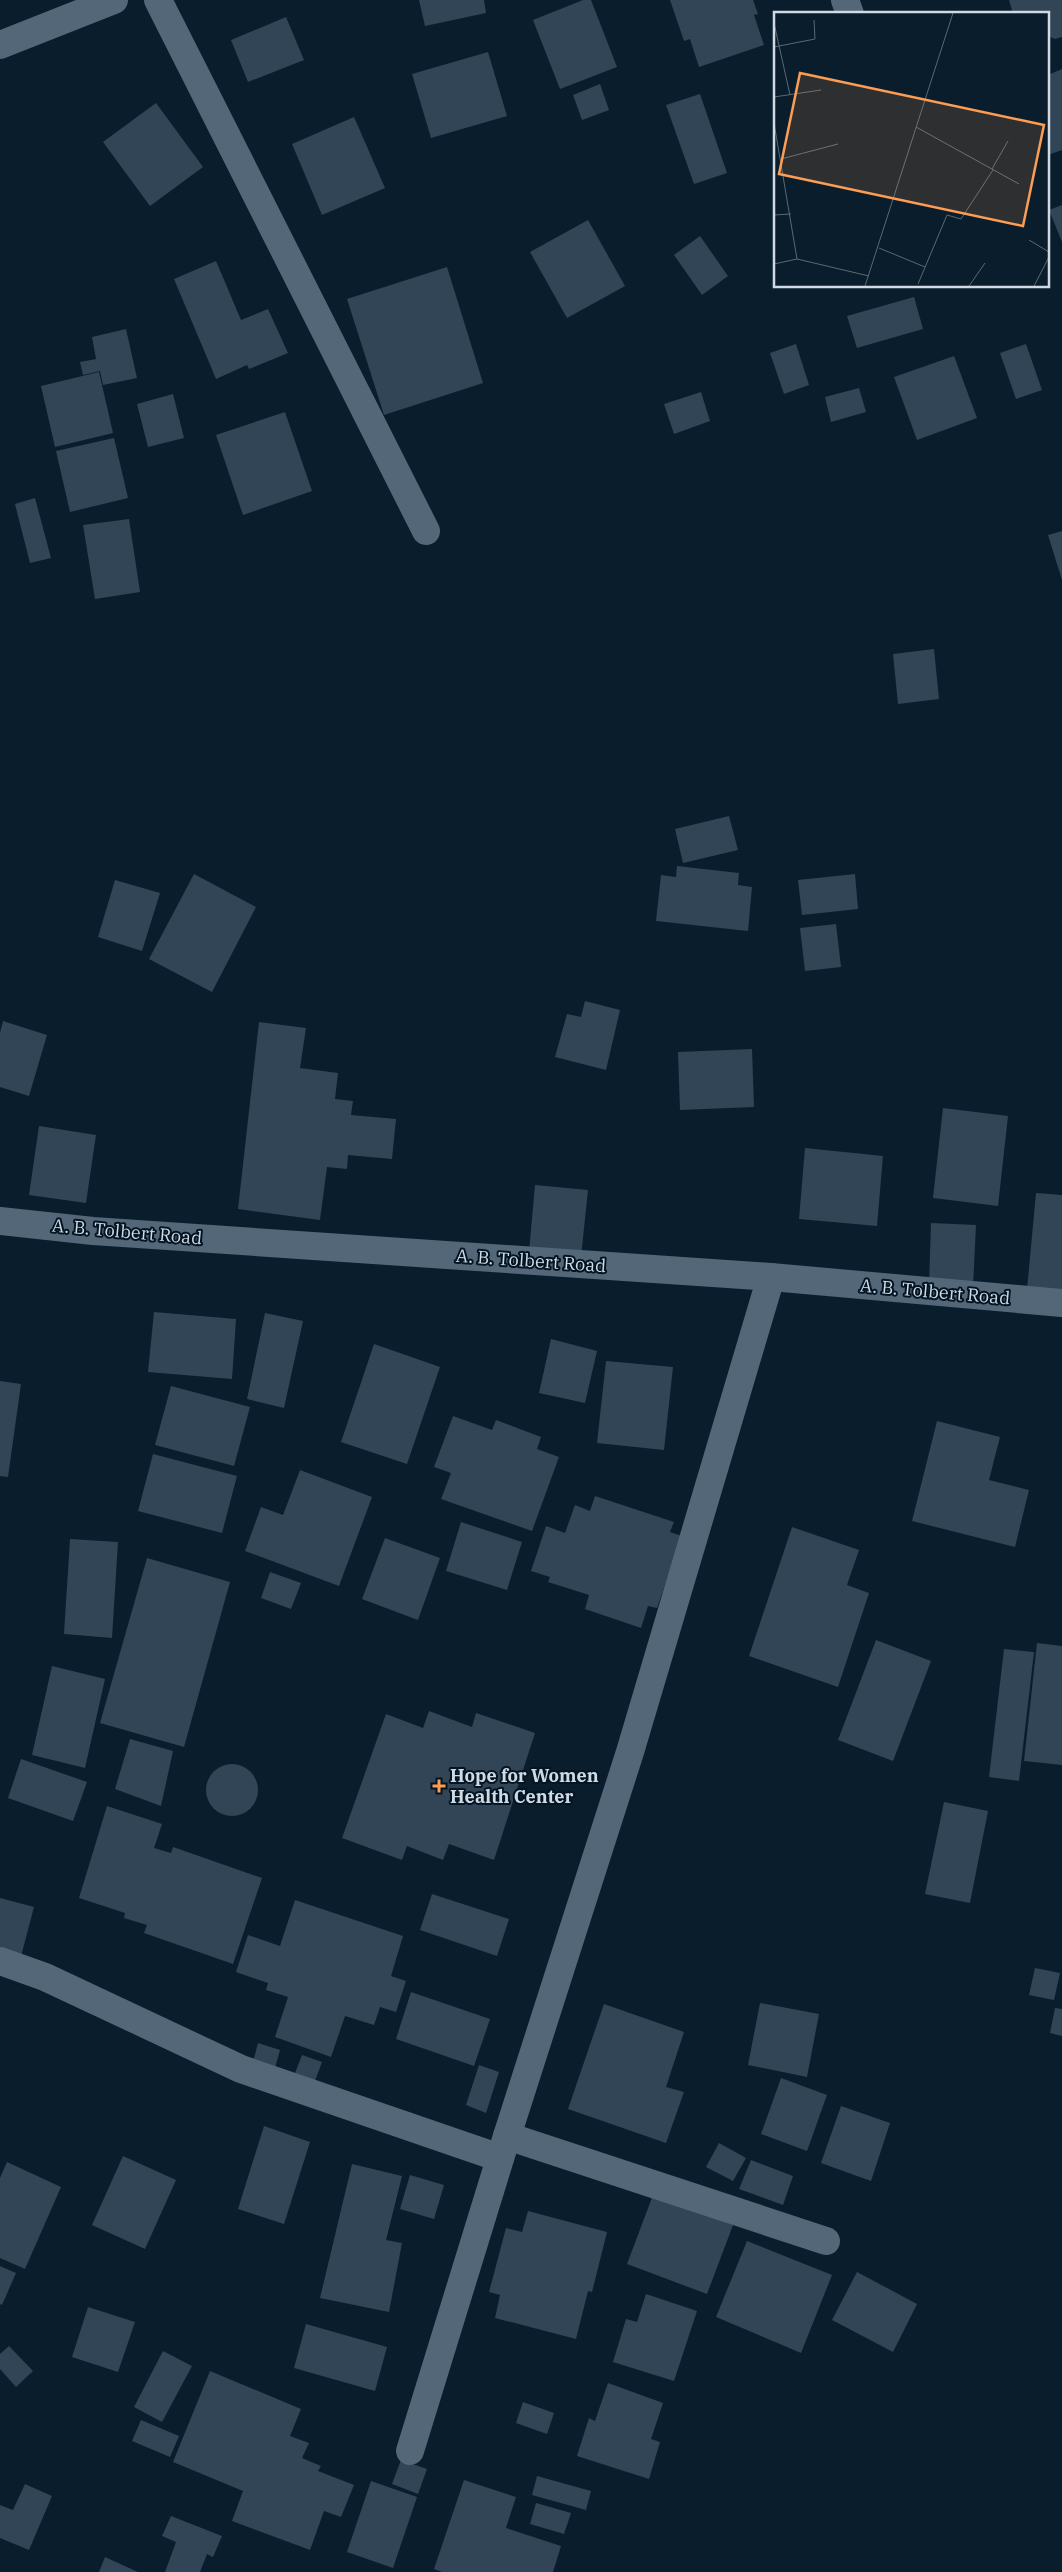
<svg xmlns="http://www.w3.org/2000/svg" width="1062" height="2572" font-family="'IBM Plex Serif',serif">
<rect width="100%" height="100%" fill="#0a1d2c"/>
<g fill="#314556">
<polygon points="419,0 484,0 486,13 425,26"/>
<polygon points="583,0 591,0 617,67 560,89 533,20"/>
<polygon points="670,0 753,0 758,14 754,15 764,45 699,67 690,39 684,41"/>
<polygon points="1009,0 1062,0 1062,37 1055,39 1048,36 1048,14 1013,14"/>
<polygon points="286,17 304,60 248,82 231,40"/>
<polygon points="488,52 507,116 431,138 412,74"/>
<polygon points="1062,69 1062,150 1048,155 1048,75"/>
<polygon points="600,84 609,110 582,120 573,95"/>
<polygon points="700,94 727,173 694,184 666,105"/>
<polygon points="156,103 203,167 150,206 103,142"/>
<polygon points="354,117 385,188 322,215 292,144"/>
<polygon points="1062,205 1062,242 1049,210"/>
<polygon points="588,220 625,286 567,318 530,252"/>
<polygon points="700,236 728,276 702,295 674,255"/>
<polygon points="216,261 241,320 268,309 288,353 249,369 247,365 216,379 174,279"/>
<polygon points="447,267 483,383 384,415 347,299"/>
<polygon points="914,297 923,329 857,348 847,316"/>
<polygon points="126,329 137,378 103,385 100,371 83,375 80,362 96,359 92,337"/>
<polygon points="796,344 809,385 784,394 770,353"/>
<polygon points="1026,344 1042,390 1016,399 1000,353"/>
<polygon points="954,356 977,418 917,440 894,377"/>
<polygon points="99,372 113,433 55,447 41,386"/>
<polygon points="859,388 866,412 831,422 825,397"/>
<polygon points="701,392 710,421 674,434 664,404"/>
<polygon points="173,394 184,438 148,447 137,404"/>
<polygon points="285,412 312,491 243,515 216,435"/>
<polygon points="114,438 128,498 70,512 56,451"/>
<polygon points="35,498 51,558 30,563 15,504"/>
<polygon points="129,519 140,592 95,599 83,525"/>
<polygon points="1062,531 1062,580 1048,535"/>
<polygon points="934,649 939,699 898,704 893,654"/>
<polygon points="729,816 738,850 683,863 675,829"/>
<polygon points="677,866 739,873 738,885 752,887 748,931 656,921 661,875 676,877"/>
<polygon points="194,874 256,907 212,992 149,959"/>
<polygon points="855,874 858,909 802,915 798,880"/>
<polygon points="115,880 160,893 142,951 98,937"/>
<polygon points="836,924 841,967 805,971 800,928"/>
<polygon points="585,1001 620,1010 606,1070 555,1057 567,1014 581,1017"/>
<polygon points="3,1021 47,1035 29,1096 0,1087 0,1033"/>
<polygon points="259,1022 306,1028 300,1068 338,1073 335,1099 353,1101 351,1115 396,1119 392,1159 348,1155 347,1169 327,1167 320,1220 238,1209"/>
<polygon points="752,1049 754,1107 680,1110 678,1052"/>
<polygon points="943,1108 1008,1116 998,1206 933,1198"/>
<polygon points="39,1126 96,1135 86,1203 29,1195"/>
<polygon points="805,1148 883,1156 877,1226 799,1219"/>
<polygon points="535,1185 588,1190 581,1257 529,1252"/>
<polygon points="1036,1193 1062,1195 1062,1292 1027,1289"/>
<polygon points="931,1223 976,1225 973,1287 929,1285"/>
<polygon points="154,1312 236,1319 232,1379 148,1372"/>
<polygon points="265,1313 303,1321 284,1408 247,1399"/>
<polygon points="551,1339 597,1351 585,1403 539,1393"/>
<polygon points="374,1344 440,1367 407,1464 341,1442"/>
<polygon points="606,1361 673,1367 664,1450 597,1443"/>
<polygon points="0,1381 21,1384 8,1477 0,1476"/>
<polygon points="171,1386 250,1407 234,1466 155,1445"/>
<polygon points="453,1416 492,1430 496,1420 541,1437 537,1449 559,1457 532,1531 441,1499 451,1473 434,1467"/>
<polygon points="937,1421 1000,1437 989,1480 1029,1490 1015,1547 912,1521"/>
<polygon points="153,1454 237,1476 222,1533 138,1511"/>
<polygon points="300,1470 372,1497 339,1586 245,1551 261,1507 283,1515"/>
<polygon points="595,1496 674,1522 670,1532 682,1536 657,1608 648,1606 641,1628 585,1609 589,1595 548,1582 550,1577 531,1571 546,1526 565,1533 575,1505 590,1511"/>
<polygon points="461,1522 522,1542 507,1590 446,1571"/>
<polygon points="792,1527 859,1550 847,1585 869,1593 838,1687 749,1656"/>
<polygon points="385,1538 440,1558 418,1620 362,1599"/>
<polygon points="70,1539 118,1542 112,1638 64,1634"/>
<polygon points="147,1558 230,1582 184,1747 100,1723"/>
<polygon points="270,1572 301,1583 291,1609 261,1598"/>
<polygon points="876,1640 931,1661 893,1761 838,1740"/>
<polygon points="1037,1643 1062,1646 1062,1765 1024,1761"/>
<polygon points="1004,1649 1034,1652 1019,1781 989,1777"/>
<polygon points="52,1666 105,1679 85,1768 32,1755"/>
<polygon points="429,1711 472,1727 476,1713 535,1733 494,1860 449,1844 443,1860 407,1846 402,1860 342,1838 386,1714 423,1728"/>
<polygon points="130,1739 173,1751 161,1806 115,1789"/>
<polygon points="21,1759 87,1782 73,1821 8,1798"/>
<circle cx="232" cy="1790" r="26"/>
<polygon points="944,1802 988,1811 970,1903 925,1894"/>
<polygon points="107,1806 162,1824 154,1848 171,1853 173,1847 262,1878 233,1964 144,1933 147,1925 124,1918 125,1913 79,1898"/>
<polygon points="432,1894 509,1919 497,1956 420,1930"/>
<polygon points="0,1898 34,1907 20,1960 0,1954"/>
<polygon points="295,1900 403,1936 391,1976 406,1981 396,2012 380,2007 374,2025 345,2016 331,2057 275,2037 288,1997 266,1990 268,1983 236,1972 248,1935 280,1946"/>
<polygon points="1035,1968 1060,1973 1054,2000 1029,1995"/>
<polygon points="411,1992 490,2019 474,2066 396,2039"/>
<polygon points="760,2003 819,2014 807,2077 748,2065"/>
<polygon points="604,2004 684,2032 666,2087 684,2092 666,2143 568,2109"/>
<polygon points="1055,2008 1062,2009 1062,2036 1050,2033"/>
<polygon points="258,2043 280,2050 275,2068 253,2062"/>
<polygon points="302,2055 322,2062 312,2089 292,2081"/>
<polygon points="479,2065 499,2072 486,2113 466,2105"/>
<polygon points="781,2078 827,2095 807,2151 761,2134"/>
<polygon points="841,2106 890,2123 871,2181 821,2163"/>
<polygon points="264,2126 310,2142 284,2224 238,2209"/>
<polygon points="719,2143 746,2158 733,2181 706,2167"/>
<polygon points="123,2156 176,2180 145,2249 92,2225"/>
<polygon points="751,2160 793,2176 783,2205 739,2189"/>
<polygon points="7,2162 61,2187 25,2269 0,2258 0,2178"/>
<polygon points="352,2164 402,2176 386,2240 402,2243 389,2312 320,2298"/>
<polygon points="410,2175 444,2185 434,2219 400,2209"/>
<polygon points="653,2195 733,2225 707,2294 627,2264"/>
<polygon points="528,2211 607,2232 592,2292 588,2291 576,2339 495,2318 500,2295 489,2292 506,2228 522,2232"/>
<polygon points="747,2241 832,2275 801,2353 716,2317"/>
<polygon points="0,2266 16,2273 2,2305 0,2304"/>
<polygon points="857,2272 917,2304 893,2352 832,2320"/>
<polygon points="646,2294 697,2311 674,2381 613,2362 626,2319 637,2322"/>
<polygon points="88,2307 135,2322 118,2372 72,2357"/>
<polygon points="306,2324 387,2347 375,2391 294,2368"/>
<polygon points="9,2346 33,2371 16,2387 0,2369 0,2354"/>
<polygon points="163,2351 192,2366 162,2422 134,2407"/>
<polygon points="210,2371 301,2409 290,2436 309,2443 302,2458 321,2466 318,2471 354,2485 341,2517 324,2511 310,2550 232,2521 243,2491 173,2462"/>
<polygon points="608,2383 663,2403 651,2439 660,2442 649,2479 577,2456 589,2418 595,2421"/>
<polygon points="523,2402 554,2413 547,2434 516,2423"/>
<polygon points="141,2420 179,2436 170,2457 132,2441"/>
<polygon points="401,2460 427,2469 418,2494 392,2484"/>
<polygon points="537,2476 591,2491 586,2510 532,2495"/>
<polygon points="464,2480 516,2497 506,2528 561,2546 553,2572 442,2572 434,2569"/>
<polygon points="371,2481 417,2497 393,2568 347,2552"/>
<polygon points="25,2484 52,2496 29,2550 0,2538 0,2505 13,2510"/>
<polygon points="536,2503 571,2513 564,2534 530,2524"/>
<polygon points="171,2516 222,2536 213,2557 207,2554 200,2572 165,2572 176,2542 162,2536"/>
<polygon points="105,2557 138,2572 99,2572"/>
</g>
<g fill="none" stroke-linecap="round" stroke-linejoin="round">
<g stroke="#536779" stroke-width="28">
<polyline points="158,0 426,531"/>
<polyline points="845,0 850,14"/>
<polyline points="0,45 114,0"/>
<polyline points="0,1961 45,1977 241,2069 500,2158"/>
<polyline points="507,2136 826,2241"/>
<polyline points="410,2451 507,2136 630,1752 771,1277"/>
</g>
<polyline stroke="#536779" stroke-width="28" points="0,1221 93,1231 771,1277 1062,1303"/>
</g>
<path fill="#fc9d53" stroke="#031422" stroke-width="2" d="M436.5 1778.5h5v5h5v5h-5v5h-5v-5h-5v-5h5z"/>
<g text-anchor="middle" stroke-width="4" stroke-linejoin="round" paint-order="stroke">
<g font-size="18" fill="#cfdae5" stroke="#031422">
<text transform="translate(127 1232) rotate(5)" y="6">A. B. Tolbert Road</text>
<text transform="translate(531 1261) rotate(4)" y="6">A. B. Tolbert Road</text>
<text transform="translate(935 1292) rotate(5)" y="6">A. B. Tolbert Road</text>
</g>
<g font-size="18" font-weight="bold" fill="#cfdae5" stroke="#031422" text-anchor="start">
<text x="450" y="1782">Hope for Women<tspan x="450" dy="21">Health Center</tspan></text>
</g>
</g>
<g transform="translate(774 12)">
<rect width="275" height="275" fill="#0a1d2c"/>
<path fill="none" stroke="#596976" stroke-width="1" d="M0 11 16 83M0 35 41 27 40 8M0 85 47 78M0 111 23 247 95 264M142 115 245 172M7 147 64 132M218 157 234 129M0 203 17 202M255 228 275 240M105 236 151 255M0 252 23 247M144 272 173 203 187 207 219 158M91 274 179 1M195 274 211 251M260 274 275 245"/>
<path fill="#fc9d53" fill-opacity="0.15" stroke="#fc9d53" stroke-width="2.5" d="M26 61 270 113 249 214 5 162Z"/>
<rect width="275" height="275" fill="none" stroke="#cfdae5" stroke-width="2.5"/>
</g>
</svg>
